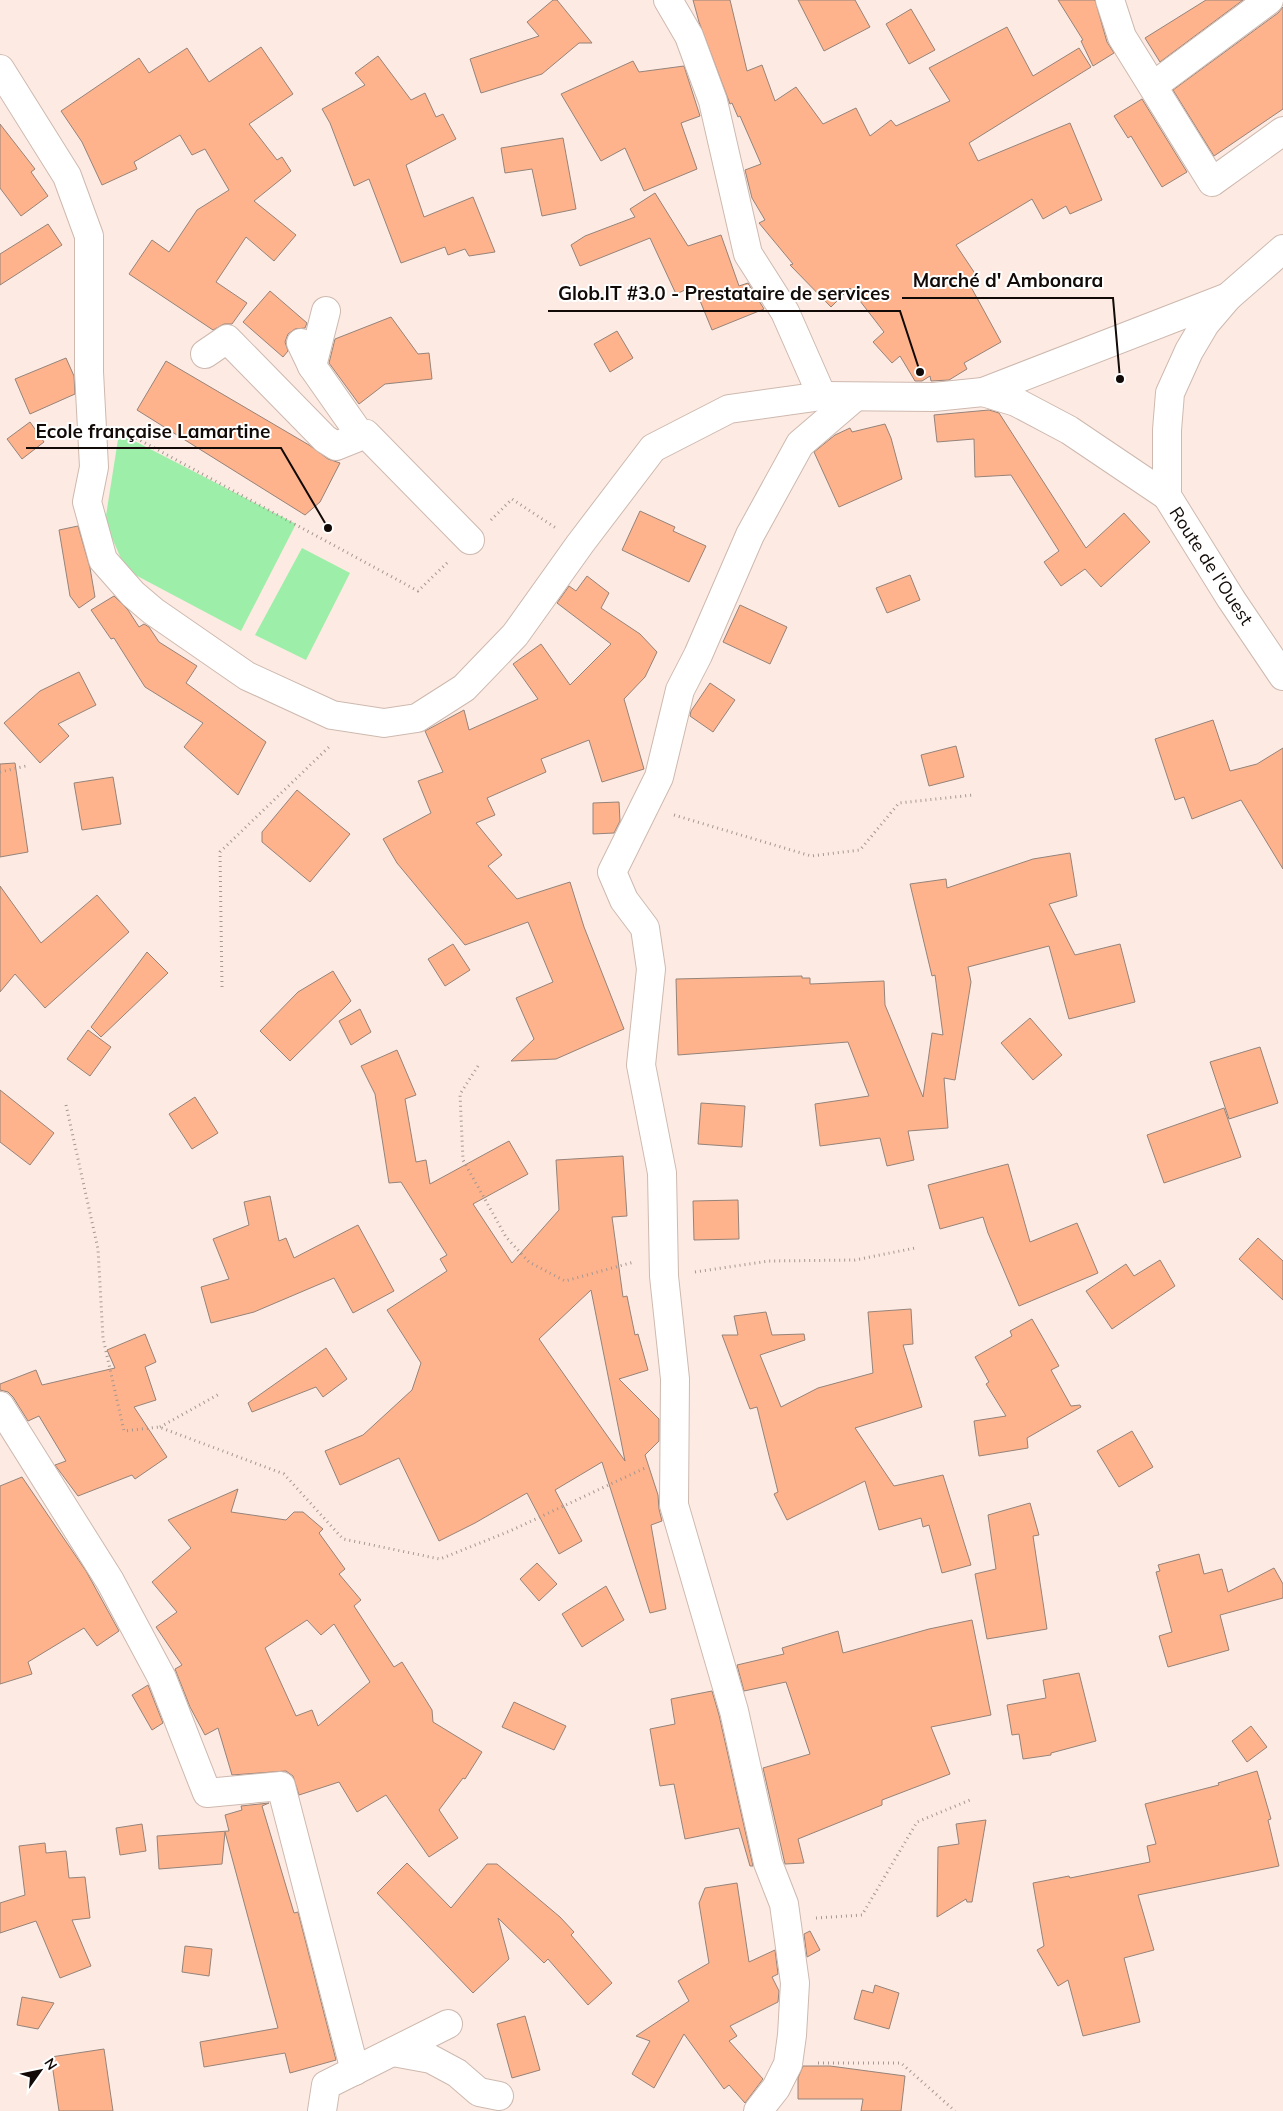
<svg xmlns="http://www.w3.org/2000/svg" width="1283" height="2111" font-family="Mulish,sans-serif">
<rect width="100%" height="100%" fill="#fdebe3"/>
<g fill="#9deea8">
<polygon points="119,433 296,524 241,631 126,570 105,522"/>
<polygon points="302,548 350,573 306,660 255,635"/>
</g>
<g fill="#feb38d" stroke="#968379" fill-rule="evenodd">
<polygon points="553,0 557,0 592,43 579,43 542,74 481,93 470,59 539,36 527,22"/>
<polygon points="693,0 730,0 747,71 762,65 775,101 796,87 823,124 856,108 870,136 891,120 896,126 950,101 929,68 1007,27 1033,76 1079,48 1091,67 969,143 978,161 1070,123 1102,200 1070,214 1066,206 1043,219 1032,199 956,245 980,281 971,287 1001,342 964,363 967,369 949,380 931,381 930,376 922,381 915,381 900,356 892,363 873,342 884,332 850,288 831,307 790,265 793,264 759,223 765,220 752,198 745,170 761,164 740,116 738,117 732,103 730,104 699,22"/>
<polygon points="798,0 855,0 870,27 824,51"/>
<polygon points="1058,0 1095,0 1107,42 1114,53 1093,66 1081,41 1083,40"/>
<polygon points="1206,0 1243,0 1160,62 1145,38"/>
<polygon points="1283,7 1283,109 1214,156 1173,90 1278,13"/>
<polygon points="911,9 935,50 909,64 886,24"/>
<polygon points="261,47 293,94 249,124 277,160 282,157 291,171 254,201 296,235 274,261 246,237 216,282 247,303 232,324 224,324 213,330 129,274 152,240 169,252 197,210 229,190 205,149 192,155 180,135 134,162 137,169 102,185 82,142 61,111 139,58 149,73 187,48 209,82"/>
<polygon points="378,56 411,100 425,93 436,117 443,114 456,139 406,165 424,217 473,197 495,252 469,256 465,249 448,255 445,247 401,263 369,179 354,186 330,123 322,109 365,85 355,73"/>
<polygon points="633,61 639,72 684,66 700,116 681,123 697,169 644,191 625,148 601,161 561,94"/>
<polygon points="1142,99 1187,172 1162,187 1131,136 1128,138 1114,116"/>
<polygon points="0,124 35,169 31,172 48,196 21,216 0,188"/>
<polygon points="563,138 576,209 542,216 532,169 505,173 501,148"/>
<polygon points="655,193 688,246 721,235 739,286 748,283 764,309 712,330 694,286 676,294 650,238 580,266 571,245 585,236 635,217 630,209"/>
<polygon points="48,224 62,245 0,285 0,254"/>
<polygon points="270,291 307,323 305,328 295,329 288,334 285,342 288,351 283,357 243,322"/>
<polygon points="391,317 418,354 429,353 432,379 385,384 359,404 329,363 335,339"/>
<polygon points="617,331 633,358 610,372 594,344"/>
<polygon points="66,358 74,376 75,394 30,414 15,379"/>
<polygon points="166,361 309,445 328,459 340,463 320,502 305,515 137,410"/>
<polygon points="989,410 999,413 1086,548 1124,513 1150,542 1101,587 1085,569 1061,586 1044,562 1059,551 1011,475 975,477 974,439 937,442 934,415"/>
<polygon points="30,422 44,442 22,459 7,439"/>
<polygon points="885,424 891,438 902,479 839,507 814,452 835,435 850,428 852,432"/>
<polygon points="640,511 675,527 673,531 706,546 689,582 622,550"/>
<polygon points="78,526 90,568 95,597 79,608 70,596 59,530"/>
<polygon points="910,575 920,600 887,613 876,588"/>
<polygon points="587,576 609,593 601,608 640,634 657,652 645,677 624,699 644,769 602,782 589,740 541,759 546,772 487,798 495,815 476,823 502,855 488,866 517,899 570,882 584,927 624,1029 556,1059 511,1061 534,1039 516,998 553,982 528,922 465,945 397,863 383,839 431,813 418,781 443,772 425,731 464,710 469,730 538,699 513,664 541,644 570,685 611,644 557,603 569,586 576,591"/>
<polygon points="114,596 128,610 139,627 144,624 149,627 159,642 197,666 186,683 266,742 238,795 184,747 203,723 145,687 114,638 111,639 91,610"/>
<polygon points="740,605 787,627 770,664 723,642"/>
<polygon points="79,672 96,705 58,724 69,736 40,763 4,723 40,691"/>
<polygon points="710,683 735,700 713,732 690,716 691,711"/>
<polygon points="1213,720 1230,771 1257,764 1283,748 1283,869 1241,800 1192,819 1184,797 1175,800 1155,739"/>
<polygon points="956,746 964,777 929,786 921,755"/>
<polygon points="15,763 28,852 0,857 0,764"/>
<polygon points="113,777 121,824 82,830 74,783"/>
<polygon points="297,790 350,834 310,882 262,842 262,832"/>
<polygon points="619,802 620,821 614,833 593,834 593,803"/>
<polygon points="1070,853 1077,896 1049,904 1075,955 1120,944 1135,1002 1069,1019 1049,946 968,967 971,982 955,1080 944,1078 948,1128 908,1131 914,1160 887,1166 880,1138 820,1146 815,1104 869,1096 848,1042 678,1055 676,979 802,976 802,978 810,978 810,984 884,981 885,1005 923,1097 932,1033 943,1035 935,975 932,976 910,884 946,879 947,888 1033,859"/>
<polygon points="0,886 41,943 97,895 129,932 45,1008 15,974 0,992"/>
<polygon points="453,944 470,970 445,986 428,959"/>
<polygon points="147,952 168,973 101,1037 91,1027"/>
<polygon points="333,971 351,1001 290,1061 260,1031 298,992"/>
<polygon points="360,1009 371,1032 351,1045 339,1021"/>
<polygon points="1030,1018 1062,1055 1033,1080 1001,1043"/>
<polygon points="88,1030 111,1047 90,1076 67,1059"/>
<polygon points="1260,1047 1278,1103 1229,1119 1210,1062"/>
<path d="M397 1050 416 1095 405 1099 416 1162 426 1160 430 1184 509 1141 528 1174 473 1204 512 1263 559 1210 556 1160 623 1156 627 1216 612 1217 623 1297 627 1296 635 1335 638 1334 648 1370 619 1379 659 1419V1441L645 1455 658 1495 659 1509 662 1521 651 1525 666 1609 650 1613 602 1462 555 1490 582 1541 559 1554 527 1493 475 1523 439 1541 399 1458 340 1485 325 1451 363 1435 412 1390 421 1363 387 1310 447 1271 440 1259 447 1255 401 1182 389 1183 375 1094 361 1066ZM591 1290 617 1421 625 1461 539 1339Z"/>
<polygon points="0,1090 54,1133 30,1165 0,1142"/>
<polygon points="195,1097 218,1133 192,1149 169,1114"/>
<polygon points="701,1103 745,1106 742,1147 698,1144"/>
<polygon points="1224,1108 1241,1157 1164,1183 1147,1135"/>
<polygon points="1008,1164 1030,1242 1077,1223 1098,1273 1019,1306 988,1233 983,1217 940,1229 928,1185"/>
<polygon points="270,1196 279,1241 286,1238 294,1258 358,1225 394,1291 353,1313 334,1278 254,1312 211,1323 201,1287 229,1279 213,1239 249,1225 244,1202"/>
<polygon points="738,1200 739,1239 694,1240 693,1201"/>
<polygon points="1258,1238 1283,1261 1283,1300 1239,1259"/>
<polygon points="1160,1260 1175,1286 1112,1329 1086,1291 1126,1264 1134,1276"/>
<polygon points="911,1309 913,1344 903,1345 922,1407 855,1428 894,1486 943,1475 971,1565 942,1573 929,1525 923,1527 921,1518 879,1530 865,1481 787,1520 774,1494 778,1492 757,1407 750,1409 722,1335 738,1335 734,1316 766,1312 772,1335 804,1334 805,1340 760,1355 781,1407 818,1388 873,1373 868,1312"/>
<polygon points="1032,1319 1059,1366 1051,1370 1071,1406 1080,1405 1081,1407 1027,1438 1028,1448 979,1456 974,1421 1006,1416 986,1384 989,1382 975,1357 1012,1336 1010,1331"/>
<polygon points="145,1334 156,1362 145,1367 156,1400 134,1407 167,1457 135,1479 132,1475 78,1496 55,1465 66,1461 39,1416 28,1421 13,1397 8,1392 0,1390 0,1384 36,1370 42,1385 115,1368 107,1350"/>
<polygon points="326,1348 347,1379 323,1397 316,1387 252,1412 248,1403"/>
<polygon points="1132,1431 1153,1467 1119,1487 1097,1451"/>
<polygon points="22,1477 86,1571 119,1631 97,1646 84,1628 28,1662 32,1674 0,1684 0,1486"/>
<path d="M238 1489 231 1512 286 1520 294 1512H303L323 1529 319 1533 345 1569 339 1574 361 1600 354 1606 394 1667 402 1662 432 1710 433 1722 482 1752 465 1779 463 1778 439 1810 458 1838 429 1857 386 1795 357 1812 339 1782 299 1795 293 1776 286 1771 232 1775 218 1728 205 1735 190 1707 175 1669 182 1665 156 1627 177 1612 152 1582 191 1548 168 1520ZM307 1620 321 1635 334 1624 370 1682 318 1726 312 1710 296 1716 265 1648Z"/>
<polygon points="1030,1503 1039,1535 1033,1536 1047,1629 987,1639 975,1574 996,1569 988,1515"/>
<polygon points="1199,1554 1204,1574 1222,1569 1228,1592 1274,1568 1283,1584 1283,1598 1220,1615 1229,1650 1168,1667 1159,1636 1172,1632 1156,1572 1160,1571 1158,1565"/>
<polygon points="537,1563 557,1584 539,1601 520,1579"/>
<polygon points="606,1586 624,1620 582,1647 562,1614"/>
<polygon points="972,1620 991,1715 931,1727 950,1774 882,1800 882,1805 798,1839 804,1863 785,1864 763,1768 810,1754 786,1682 744,1691 737,1665 784,1654 782,1648 838,1631 843,1653 929,1629"/>
<polygon points="1079,1673 1096,1741 1051,1753 1051,1755 1023,1759 1019,1734 1012,1735 1007,1705 1046,1698 1043,1680"/>
<polygon points="148,1685 163,1723 152,1730 132,1695"/>
<polygon points="712,1691 719,1715 753,1866 750,1866 739,1828 685,1839 674,1784 660,1786 650,1729 675,1724 671,1699"/>
<polygon points="514,1702 566,1726 554,1750 502,1727"/>
<polygon points="1251,1726 1267,1747 1247,1762 1232,1741"/>
<polygon points="1257,1771 1271,1819 1268,1820 1279,1866 1138,1895 1154,1950 1124,1958 1140,2022 1083,2036 1068,1980 1058,1986 1037,1950 1044,1946 1033,1883 1069,1876 1070,1878 1150,1862 1147,1846 1156,1844 1145,1804 1219,1785 1218,1783"/>
<polygon points="269,1803 262,1806 294,1913 298,1912 336,2060 290,2073 285,2053 204,2067 200,2042 278,2028 225,1832 222,1864 159,1869 157,1836 229,1831 225,1815 242,1810 241,1806"/>
<polygon points="986,1820 972,1902 967,1902 966,1899 937,1917 938,1847 959,1844 956,1824"/>
<polygon points="142,1824 146,1851 120,1855 116,1828"/>
<polygon points="45,1843 46,1853 66,1851 69,1878 85,1877 90,1918 72,1920 91,1966 60,1978 36,1921 0,1933 0,1903 25,1895 19,1846"/>
<polygon points="407,1863 451,1908 487,1864 497,1864 560,1917 574,1932 571,1935 612,1983 588,2005 548,1959 544,1963 498,1918 509,1959 473,1993 377,1893"/>
<polygon points="737,1883 749,1962 775,1950 778,1974 772,1977 779,1991 778,2002 730,2026 737,2036 729,2041 763,2079 745,2103 729,2085 724,2089 684,2034 654,2088 632,2074 650,2041 636,2036 689,2001 678,1981 709,1963 699,1903 705,1888"/>
<polygon points="810,1931 820,1950 807,1957 804,1934"/>
<polygon points="185,1946 212,1949 209,1976 182,1972"/>
<polygon points="875,1985 899,1993 889,2029 854,2019 862,1990 873,1993"/>
<polygon points="22,1997 54,2003 38,2029 17,2025"/>
<polygon points="525,2016 540,2070 512,2078 497,2024"/>
<polygon points="104,2049 113,2111 59,2111 51,2057"/>
<polygon points="803,2066 830,2066 905,2076 901,2111 861,2111 863,2099 798,2099 798,2078"/>
</g>
<g fill="none" stroke-linecap="round" stroke-linejoin="round">
<defs>
<g id="minor">
<polyline points="668,0 689,36 713,101 748,254 785,312 822,396"/>
<polyline points="1110,0 1122,37 1212,182 1283,131"/>
<polyline points="0,69 67,176 89,236 89,372 94,467 87,502 103,560 133,594 153,611 247,676 332,715 384,723 417,718 464,688 515,635 580,544 653,448 729,409 822,396 934,397 983,392 1228,297"/>
<polyline points="1153,86 1269,0"/>
<polyline points="301,343 312,366 361,436"/>
<polyline points="205,354 227,339 325,439 336,446 366,434 470,540"/>
<polyline points="312,366 326,311"/>
<polyline points="983,392 1016,402 1069,430 1167,496"/>
<polyline points="0,1406 110,1581 162,1678 207,1793 281,1786 355,2071"/>
<polyline points="393,2052 431,2059 457,2073 479,2092 499,2096"/>
<polyline points="322,2111 326,2085 448,2024"/>
<polyline points="758,2111 776,2088 788,2064 792,2035 795,1983 784,1904 768,1863 734,1711 674,1505 675,1379 664,1276 662,1173 641,1065 651,969 645,928 624,900 612,872 659,777 680,690 698,655 750,535 800,444 855,397"/>
</g>
<polyline id="secondary" points="1283,249 1228,297 1205,324 1189,351 1170,393 1167,430 1167,496 1231,599 1283,676"/>
</defs>
<use href="#minor" stroke="#ceb9af" stroke-width="30"/>
<use href="#secondary" stroke="#ceb9af" stroke-width="30"/>
<g stroke="#a59791" stroke-width="3" stroke-dasharray="1 4" stroke-linecap="butt">
<polyline points="123,431 418,591 449,561"/>
<polyline points="491,520 512,499 556,528"/>
<polyline points="0,772 26,766"/>
<polyline points="674,815 811,856 860,850 899,803 973,795"/>
<polyline points="222,987 220,852 331,745"/>
<polyline points="478,1066 460,1094 463,1160 506,1237 529,1262 565,1281 634,1262"/>
<polyline points="66,1105 98,1249 103,1338 124,1431 159,1427 284,1474 343,1539 440,1559 510,1531 645,1468"/>
<polyline points="695,1272 769,1261 855,1260 915,1248"/>
<polyline points="160,1427 221,1393"/>
<polyline points="816,1918 862,1915 917,1822 970,1800"/>
<polyline points="818,2063 901,2063 955,2111"/>
</g>
<use href="#minor" stroke="#fff" stroke-width="28"/>
<use href="#secondary" stroke="#fff" stroke-width="28"/>
</g>
<g text-anchor="middle" stroke-width="4" stroke-linejoin="round" paint-order="stroke">
<g font-size="18" fill="#110a07" stroke="#fff">
<text transform="translate(1211 566) rotate(57)" y="6">Route de l'Ouest</text>
</g>
</g>
<path fill="none" stroke="#110a07" stroke-width="2" d="M1120 379L1113 298H902M920 372L900 311H548M328 528L281 448H26"/>
<g fill="#110a07" stroke="#fff" stroke-width="2">
<circle cx="1120" cy="379" r="5"/>
<circle cx="920" cy="372" r="5"/>
<circle cx="328" cy="528" r="5"/>
</g>
<g font-size="19" text-anchor="middle" font-weight="bold" fill="#110a07" stroke="#fff" stroke-width="4" stroke-linejoin="round" paint-order="stroke">
<text x="1008" y="287">Marché d' Ambonara</text>
<text x="724" y="300">Glob.IT #3.0 - Prestataire de services</text>
<text x="153" y="438">Ecole française Lamartine</text>
</g>
<g transform="translate(40 2071) rotate(57)" stroke="#ffffff" stroke-width="4" paint-order="stroke">
<path d="M0-4L9 19L0 12L-9 19Z" fill="#110a07"/>
<text y="-8" font-size="14" font-weight="bold" text-anchor="middle" fill="#110a07">N</text>
</g>
</svg>
